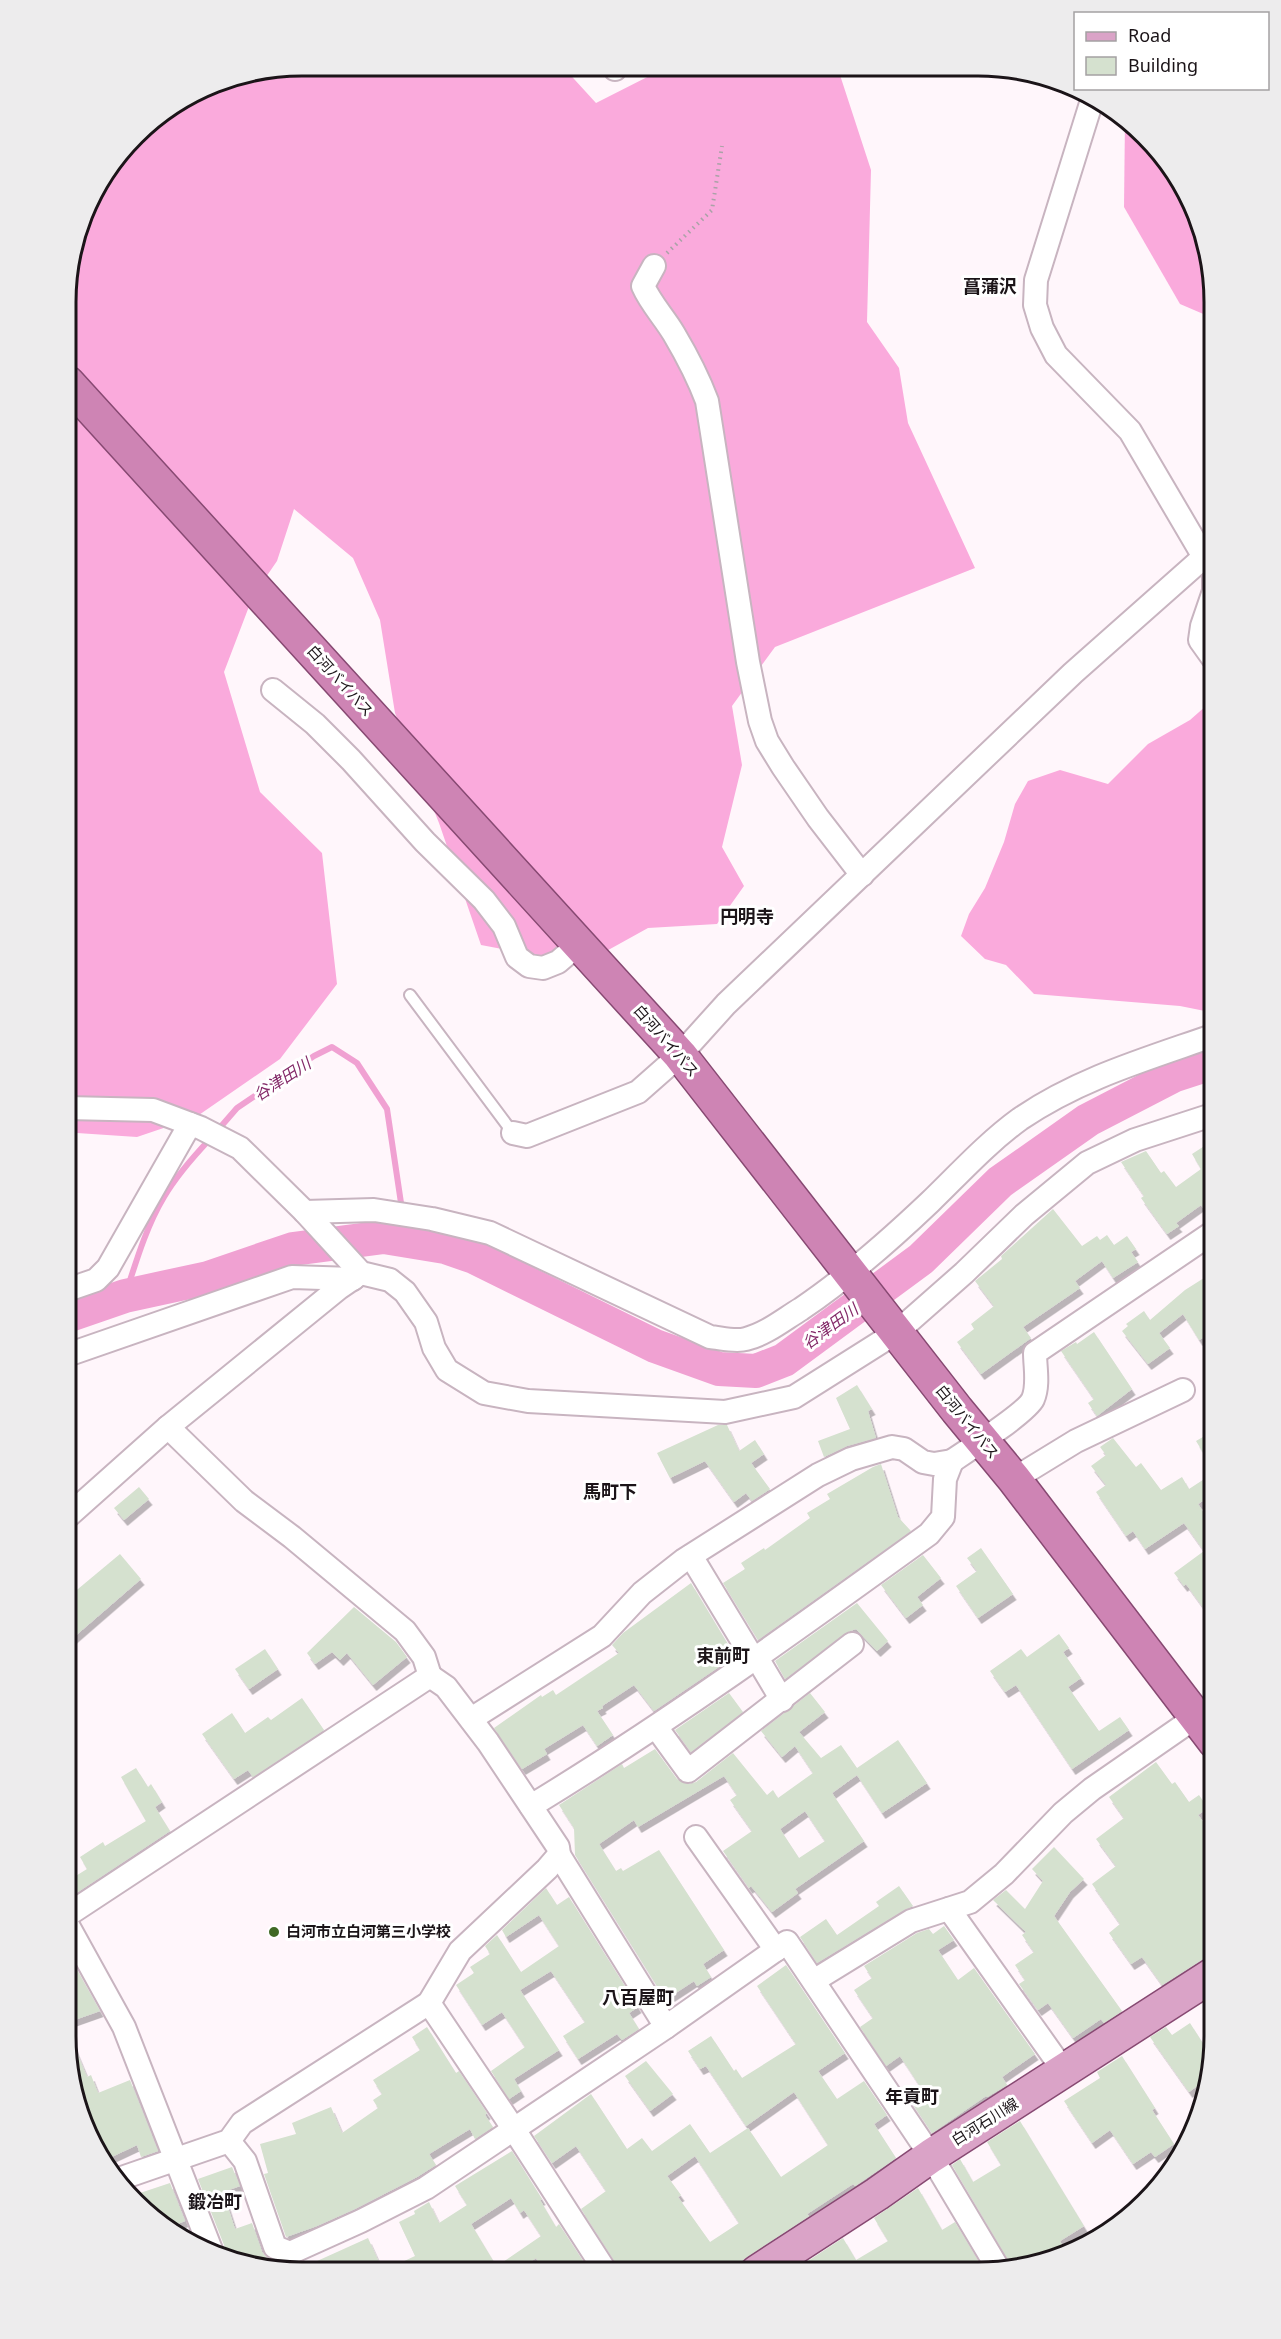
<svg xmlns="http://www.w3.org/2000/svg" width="1281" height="2339" font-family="'Noto Sans','Noto Sans JP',sans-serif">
<defs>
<filter id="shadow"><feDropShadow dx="3.5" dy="6" stdDeviation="0" flood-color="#0004"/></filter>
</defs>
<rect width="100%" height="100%" fill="#fff6fb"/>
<g fill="#faaadc">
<polygon points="302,66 564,68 596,103 665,68 833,69 839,72 871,170 867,322 899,368 908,423 975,568 775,647 732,706 742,765 722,847 744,886 717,924 648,928 583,964 481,945 439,823 395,713 380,620 353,558 294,509 277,561 253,596 224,672 260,792 322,853 337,984 280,1059 196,1117 137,1137 77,1133 67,1126 68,272 91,197 146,125 212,84"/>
<path d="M1125 118C1154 137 1193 194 1203 227 1210 253 1215 293 1215 319L1180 304 1124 207Z"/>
<polygon points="1215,698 1215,1013 1180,1006 1034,994 1006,965 985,959 961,936 969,914 985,888 1004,842 1015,804 1028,781 1060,770 1108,784 1148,744 1190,720"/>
</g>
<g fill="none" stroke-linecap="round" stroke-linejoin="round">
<g stroke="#f0a1d2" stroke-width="6">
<polyline points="217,1131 237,1108 314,1056 332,1047 357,1063 387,1109 401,1203 399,1239"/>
<path d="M125 1296C136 1262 146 1227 164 1197 177 1175 193 1157 210 1139"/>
</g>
<polyline stroke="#f0a1d2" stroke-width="34" points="67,1316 125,1296 208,1278 293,1249 384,1237 445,1247 474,1257 655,1346 719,1369 756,1371 784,1360 921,1259 1000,1182 1088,1120 1175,1075 1215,1062"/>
</g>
<g fill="#d5e1cf" fill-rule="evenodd" filter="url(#shadow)">
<polygon points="1209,1143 1215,1151 1215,1205 1206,1212 1201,1205 1176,1223 1179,1226 1167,1234 1141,1198 1144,1196 1121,1162 1146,1151 1161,1173 1164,1171 1176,1187 1201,1169 1192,1154"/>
<polygon points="1053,1209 1082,1246 1097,1236 1100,1240 1107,1235 1114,1245 1127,1236 1136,1249 1131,1252 1138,1262 1113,1278 1102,1261 1075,1281 1080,1288 1023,1327 1031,1338 981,1374 957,1342 974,1329 971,1324 994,1306 975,1281 1002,1259 1001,1256"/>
<polygon points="1215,1271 1215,1331 1199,1340 1183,1314 1159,1333 1170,1348 1148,1364 1122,1331 1128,1326 1126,1324 1144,1311 1150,1320 1185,1290"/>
<polygon points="1094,1332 1132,1389 1097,1416 1088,1403 1094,1399 1061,1351 1076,1342 1077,1344"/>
<polygon points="857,1385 872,1409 868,1411 876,1438 847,1446 824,1457 818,1441 850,1429 836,1398"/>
<polygon points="718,1425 727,1425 739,1451 755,1440 764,1454 751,1463 770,1489 752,1501 746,1493 734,1502 705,1461 670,1478 657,1453"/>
<polygon points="1215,1430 1215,1493 1198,1504 1215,1530 1215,1624 1186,1584 1184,1586 1174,1573 1204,1551 1184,1523 1145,1549 1133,1531 1126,1536 1096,1492 1106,1485 1091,1466 1106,1455 1100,1447 1113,1438 1136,1467 1141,1463 1161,1490 1182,1477 1189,1489 1215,1472 1196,1441"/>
<polygon points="881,1464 898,1517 911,1531 758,1640 723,1583 745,1569 741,1563 764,1548 765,1550 810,1518 807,1513 830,1499 827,1494 873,1467"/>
<polygon points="139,1487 149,1499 124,1520 114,1508"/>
<polygon points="981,1548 1013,1594 978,1618 956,1586 977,1571 967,1558"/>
<polygon points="120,1554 141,1579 66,1644 66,1599"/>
<polygon points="923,1555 941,1578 917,1597 923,1605 906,1618 881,1585"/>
<polygon points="691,1583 735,1656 654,1711 634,1685 602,1706 603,1708 597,1711 613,1735 597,1746 583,1725 544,1749 547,1754 522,1769 494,1728 541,1695 542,1697 553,1690 556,1695 619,1653 612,1645 623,1633"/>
<polygon points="857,1603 888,1641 877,1651 856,1629 850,1631 785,1679 775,1661"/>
<polygon points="354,1607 396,1642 407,1657 373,1685 347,1653 340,1660 332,1652 315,1664 307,1653"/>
<polygon points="1059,1634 1069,1648 1063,1652 1081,1678 1068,1687 1099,1731 1120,1717 1129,1730 1072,1769 1016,1685 1005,1692 990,1671 1021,1649 1027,1657"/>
<polygon points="265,1649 278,1669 249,1689 235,1669"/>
<polygon points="729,1693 743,1712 691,1752 675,1730"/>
<path d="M810 1693 825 1712 799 1732 821 1758 841 1745 857 1768 898 1740 927 1783 882 1813 857 1775 832 1793 864 1841 795 1889 798 1893 772 1912 751 1886 749 1888 723 1851 752 1831 730 1800 737 1795 724 1776 638 1827 634 1820 599 1844 616 1871 621 1868 623 1871 659 1850 724 1950 703 1964 711 1977 697 1986 694 1981 671 1996 667 1991 662 1994 575 1855 574 1828 559 1805 622 1764 624 1768 655 1749 677 1779 689 1784 696 1782 733 1753 767 1795 773 1790 778 1798 813 1773 795 1746 782 1757 761 1731ZM805 1811 825 1841 799 1858 780 1829Z"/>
<polygon points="302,1698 324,1730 253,1777 248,1770 234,1779 202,1734 232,1713 245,1733 268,1717 271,1720"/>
<polygon points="1156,1762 1172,1784 1175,1782 1189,1802 1199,1795 1208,1808 1198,1815 1215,1837 1214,1952 1162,1985 1142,1957 1131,1964 1109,1933 1120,1924 1092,1884 1116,1866 1096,1839 1124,1818 1109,1797"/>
<polygon points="136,1768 148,1787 151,1784 162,1802 155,1807 170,1831 66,1900 66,1882 87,1869 80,1857 103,1842 105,1846 146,1821 121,1777"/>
<polygon points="1054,1847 1084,1879 1070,1892 1054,1916 1122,2011 1104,2023 1101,2019 1073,2038 1048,2003 1038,2010 1019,1984 1025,1980 1015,1965 1034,1952 1022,1935 1026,1932 993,1900 1006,1890 1025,1909 1043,1881 1032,1869"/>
<polygon points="899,1886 913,1906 904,1910 817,1963 800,1937 826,1919 837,1935 879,1906 876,1902"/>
<polygon points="546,1888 557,1905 569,1897 638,2007 629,2013 639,2029 622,2040 617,2034 578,2059 563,2036 585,2022 551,1971 520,1990 559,2050 514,2079 521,2091 509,2099 491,2071 525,2047 502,2012 482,2025 456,1985 474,1973 470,1967 490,1954 485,1946 497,1935 521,1972 559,1946 539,1915 506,1937 502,1930"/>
<polygon points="944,1926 954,1940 938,1950 958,1980 974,1968 1035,2054 1002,2077 1007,2085 987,2097 986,2096 932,2133 908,2097 921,2088 900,2056 886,2066 860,2027 873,2018 854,1990 872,1978 864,1966 917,1933 929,1929 933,1934"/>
<polygon points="72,1961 100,2011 66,2023 66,1962"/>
<path d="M786 1965 845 2053 818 2071 837 2099 864 2081 887 2115 874 2124 896 2158 855 2186 853 2184 807 2214 809 2216 724 2272H619L617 2265 581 2209 606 2191 576 2146 552 2163 534 2136 591 2094 627 2149 642 2138 652 2151 690 2124 710 2153 748 2128 781 2177 828 2145 794 2092 746 2126 706 2066 700 2069 688 2051 711 2036 734 2071 736 2069 742 2078 796 2044 757 1986ZM695 2156 739 2223 710 2242 678 2197 681 2195 667 2176Z"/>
<polygon points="1190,2023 1206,2048 1214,2043 1214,2053 1208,2078 1189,2092 1150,2037 1166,2027 1172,2035"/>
<polygon points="427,2027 456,2073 459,2071 487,2113 485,2115 493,2127 475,2139 470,2129 429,2154 436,2165 417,2177 355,2209 317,2226 286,2237 264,2174 268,2173 260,2144 296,2134 292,2123 331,2107 342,2133 378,2108 373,2100 382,2094 373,2080 420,2050 412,2037"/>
<polygon points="74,2046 87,2077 91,2075 98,2093 130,2080 158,2151 141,2157 137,2145 105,2160 74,2087 68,2047"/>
<polygon points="1122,2056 1155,2108 1152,2110 1174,2144 1155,2157 1151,2152 1133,2164 1110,2130 1092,2143 1064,2101 1100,2078 1097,2072"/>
<polygon points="646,2061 673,2094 650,2111 625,2076"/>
<polygon points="1020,2121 1084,2226 1060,2241 1067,2254 1055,2260 1025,2265 1021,2259 1011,2265 952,2165 960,2159 973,2182 1001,2165 987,2142"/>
<polygon points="512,2151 542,2199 540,2200 556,2227 559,2224 587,2267 579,2272 545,2272 536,2258 516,2272 510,2272 503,2262 541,2236 524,2210 520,2213 511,2198 471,2224 500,2272 481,2272 475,2262 456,2271 295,2271 368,2238 383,2271 415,2256 399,2222 415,2214 414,2211 429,2202 439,2223 467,2205 455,2186"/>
<polygon points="232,2167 240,2186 223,2192 235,2229 252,2223 262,2252 266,2257 277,2262 280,2271 271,2271 226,2259 226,2250 198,2179"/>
<polygon points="170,2183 185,2221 167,2228 147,2215 131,2196"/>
<polygon points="918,2188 942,2230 955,2222 985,2272 809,2272 805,2263 843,2238 856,2260 888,2241 874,2218"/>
</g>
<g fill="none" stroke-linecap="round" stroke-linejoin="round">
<defs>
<polyline id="service" points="410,995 513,1133"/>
<g id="minor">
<polyline points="615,68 615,69"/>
<polyline points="1093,97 1036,280 1035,305 1042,328 1056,355 1130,431 1204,557 1214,566 1214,591 1202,626 1200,640 1215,661"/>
<path d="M654 266 643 286C651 304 664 317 674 334 687 356 698 377 707 401L748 662 760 721 767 741 783 767 818 818 862 875"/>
<polyline points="273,690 315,724 351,760 425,842 484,900 504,926 517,957 529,966 543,968 558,962 579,944"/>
<polyline points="67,1108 153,1110 201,1128 240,1148 305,1212 361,1273 390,1280 405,1292 426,1322 434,1348 447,1370 484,1393 528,1401 725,1412 794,1397 897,1332 964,1273 1024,1215 1087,1163 1135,1140 1215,1114"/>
<polyline points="513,1133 527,1136 638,1092 680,1055 726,1004 1073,673 1204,557 1215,550"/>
<path d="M305 1212 374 1210 432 1219 490 1233 710 1337C721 1338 735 1342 746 1339 766 1334 783 1320 801 1309 847 1278 890 1240 930 1202 959 1174 987 1143 1020 1119 1080 1078 1147 1059 1215 1035"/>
<polyline points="67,1290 96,1280 108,1268 190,1124"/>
<polyline points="67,1355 292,1277 353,1279"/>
<polyline points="168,1427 244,1501 292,1537 405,1631 424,1657 430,1676"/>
<path d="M952 1461C967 1451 1027 1412 1033 1399 1039 1385 1035 1367 1035 1353L1215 1231"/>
<polyline points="1014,1479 1076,1441 1183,1390"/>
<polyline points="67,1517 168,1427 339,1288 361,1273"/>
<polyline points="691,1556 754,1660"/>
<polyline points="757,1658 782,1700"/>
<path d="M471 1719 602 1636 642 1593 684 1560 818 1475 851 1459 892 1447 904 1449 923 1462 934 1464 952 1461 945 1479 943 1517 929 1534C799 1628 669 1722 531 1806"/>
<polyline points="656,1727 688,1771 852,1644"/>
<polyline points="696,1837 776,1950"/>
<polyline points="559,1855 666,2027"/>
<polyline points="949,1909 1064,2071"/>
<polyline points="66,1916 430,1676 446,1687 488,1742 558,1847 559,1855 547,1869 460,1951 429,2003 242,2123 229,2141 116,2180"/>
<polyline points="66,1922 124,2027 213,2255"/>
<polyline points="815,1980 911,1921 970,1902 1004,1874 1063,1813 1092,1789 1196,1717"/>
<polyline points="429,2003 513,2128 606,2272"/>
<polyline points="229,2141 245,2161 275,2247 290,2253 361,2221 426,2188 666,2027 787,1942 931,2156 999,2270"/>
</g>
<polyline id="primary" points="757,2272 877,2194 931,2156 1214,1974"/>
<polyline id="trunk" points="68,383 680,1055 957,1410 1014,1479 1215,1742"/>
</defs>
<use href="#service" stroke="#c8b4c0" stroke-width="14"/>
<use href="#minor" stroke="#c8b4c0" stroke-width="26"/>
<use href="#primary" stroke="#874972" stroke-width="36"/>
<use href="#trunk" stroke="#874972" stroke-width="36"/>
<polyline stroke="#aaa2a7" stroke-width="4" stroke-dasharray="1.5 4.5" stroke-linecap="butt" points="667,253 712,210 722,146"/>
<use href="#service" stroke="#fff" stroke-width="10"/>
<use href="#minor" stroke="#fff" stroke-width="22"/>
<use href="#primary" stroke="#daa3c7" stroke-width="33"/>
<use href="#trunk" stroke="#ce84b4" stroke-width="33"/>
</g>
<circle fill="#406925" stroke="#fff" stroke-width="2" cx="274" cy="1932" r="6"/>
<g text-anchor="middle" stroke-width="6" stroke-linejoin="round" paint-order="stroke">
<g font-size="15" fill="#1b1418" stroke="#fff">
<text transform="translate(340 681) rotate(48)" y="5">白河バイパス</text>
<text transform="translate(666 1041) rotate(49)" y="5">白河バイパス</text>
<text transform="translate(967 1422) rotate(51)" y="5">白河バイパス</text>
<text transform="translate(985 2122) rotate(-32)" y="5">白河石川線</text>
</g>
<g font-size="15" font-weight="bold" fill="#1b1418" stroke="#fff" text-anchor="start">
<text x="286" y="1937">白河市立白河第三小学校</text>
</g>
<g font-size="16" font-style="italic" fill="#832968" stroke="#fff">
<text transform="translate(282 1079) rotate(-33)" y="6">谷津田川</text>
<text transform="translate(830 1326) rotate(-36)" y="6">谷津田川</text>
</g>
<g font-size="18" font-weight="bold" fill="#1b1418" stroke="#fff">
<text x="990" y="293">菖蒲沢</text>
<text x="747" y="923">円明寺</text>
<text x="610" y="1498">馬町下</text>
<text x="723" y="1662">束前町</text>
<text x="638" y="2004">八百屋町</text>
<text x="912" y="2103">年貢町</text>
<text x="215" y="2208">鍛冶町</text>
</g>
</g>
<path d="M0 0H1281V2339H0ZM302 76H978A226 226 0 0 1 1204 302V2036A226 226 0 0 1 978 2262H302A226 226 0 0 1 76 2036V302A226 226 0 0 1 302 76Z" fill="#edeced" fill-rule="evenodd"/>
<path fill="none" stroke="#1b1418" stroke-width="3" d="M302 76H978A226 226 0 0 1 1204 302V2036A226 226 0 0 1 978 2262H302A226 226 0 0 1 76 2036V302A226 226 0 0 1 302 76Z"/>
<rect x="1074" y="12" width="195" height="78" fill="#ffffff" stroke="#a4a1a3" stroke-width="1.5"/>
<rect x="1086" y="32" width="30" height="9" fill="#daa3c7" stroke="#a4a1a3" stroke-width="1.5"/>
<text x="1128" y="42" font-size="18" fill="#1b1418">Road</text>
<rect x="1086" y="57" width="30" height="18" fill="#d5e1cf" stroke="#a4a1a3" stroke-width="1.5"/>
<text x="1128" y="72" font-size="18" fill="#1b1418">Building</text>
</svg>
